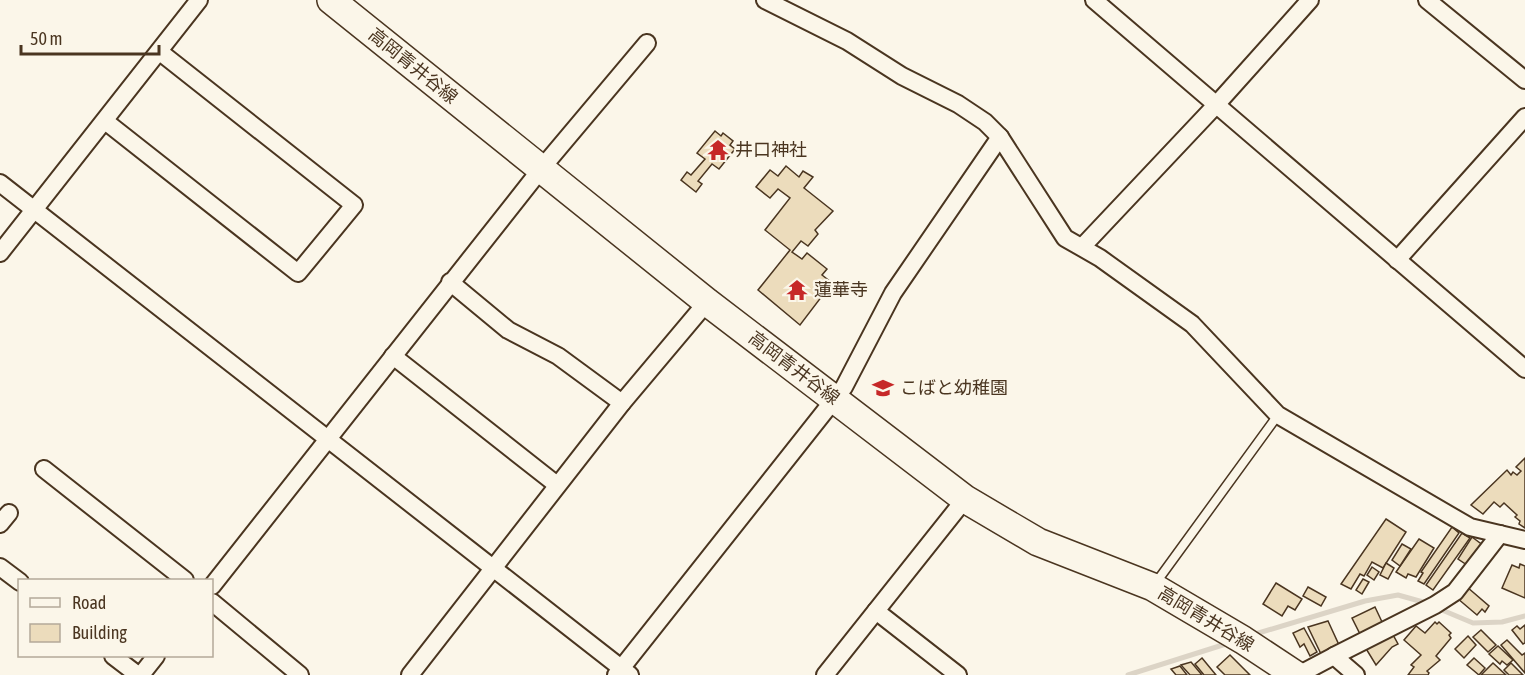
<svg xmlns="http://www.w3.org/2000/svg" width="1525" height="675" font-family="'Asap Condensed','Noto Sans JP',sans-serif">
<rect width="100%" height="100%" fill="#fbf6e9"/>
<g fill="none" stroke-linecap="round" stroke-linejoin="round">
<g stroke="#dcd4c6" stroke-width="5">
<polyline points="1442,610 1473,623 1502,622 1525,616"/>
<polyline points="1252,635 1365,601 1398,595 1423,602"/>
<polyline points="1128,675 1229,643"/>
</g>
</g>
<g fill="#ecdcbc" stroke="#4a3520" stroke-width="1.5">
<polygon points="715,131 721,136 723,133 733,141 730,145 735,149 719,169 712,164 698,181 702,184 696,192 681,180 687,172 691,175 705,159 697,153"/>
<polygon points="786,166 799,177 803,171 813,177 804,188 833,211 815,230 818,234 808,246 801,241 792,252 802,259 807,253 827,269 822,275 832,283 800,325 758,290 790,250 765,230 790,198 778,189 770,198 756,187 770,170 778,176"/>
<polygon points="1525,458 1525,528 1519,524 1520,521 1515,517 1517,515 1504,503 1500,507 1494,502 1483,514 1471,505 1507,470 1511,475 1513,472 1517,475 1521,471 1516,467"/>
<polygon points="1386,519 1406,532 1383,568 1372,562 1364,576 1360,574 1351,589 1341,584"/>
<polygon points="1452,527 1459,533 1424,584 1418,581 1423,573 1421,572"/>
<polygon points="1462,533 1470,538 1433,590 1426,585"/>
<polygon points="1472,537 1484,546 1470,567 1458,559"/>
<polygon points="1419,539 1434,548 1416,577 1408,574 1406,578 1396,572"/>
<polygon points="1402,544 1411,549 1400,566 1392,560"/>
<polygon points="1386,563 1394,568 1388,579 1380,575"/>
<polygon points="1520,564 1525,566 1525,598 1502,588 1512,565 1519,568"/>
<polygon points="1372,567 1379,572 1374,580 1367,575"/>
<polygon points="1363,579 1369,582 1362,594 1356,590"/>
<polygon points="1276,583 1302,599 1295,610 1288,606 1282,616 1263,604"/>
<polygon points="1308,587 1326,597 1321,606 1303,596"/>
<polygon points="1467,587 1489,606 1485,612 1482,609 1477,615 1457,598"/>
<polygon points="1375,607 1383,624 1360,634 1352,618"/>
<polygon points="1328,621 1339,645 1321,654 1308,627"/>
<polygon points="1435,622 1437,624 1439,622 1451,633 1449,635 1451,638 1436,656 1440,660 1427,671 1429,673 1428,675 1408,675 1414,667 1411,665 1421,655 1404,640 1416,626 1425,633"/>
<polygon points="1525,625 1525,643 1523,644 1512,630 1517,626 1520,629"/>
<polygon points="1304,628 1317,652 1310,656 1304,644 1300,647 1293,633"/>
<polygon points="1481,630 1496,645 1488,652 1473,637"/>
<polygon points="1392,633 1398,644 1392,647 1376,665 1365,647"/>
<polygon points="1468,636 1476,645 1464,658 1455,649"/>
<polygon points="1507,640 1522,655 1525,653 1525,673 1501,645"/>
<polygon points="1498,646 1513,660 1507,665 1502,661 1500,664 1489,654"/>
<polygon points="1230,655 1250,675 1225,675 1217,667"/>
<polygon points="1202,658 1216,675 1204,675 1195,664"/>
<polygon points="1474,658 1485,668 1479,675 1467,665"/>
<polygon points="1191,662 1202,675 1190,675 1181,665"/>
<polygon points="1493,663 1506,675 1481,675"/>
<polygon points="1511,663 1523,675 1509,675 1504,670"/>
<polygon points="1180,666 1187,675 1176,675 1171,669"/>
</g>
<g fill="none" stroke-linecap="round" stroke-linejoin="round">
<defs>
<polyline id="lane" points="1155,584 1278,415"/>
<g id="street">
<polyline points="765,0 847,41 902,76 958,104 985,122 1000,137 1065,238 1100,258 1192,324 1278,415 1470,527 1525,540"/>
<polyline points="1094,0 1525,369"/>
<polyline points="1427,0 1525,80"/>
<polyline points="105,121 298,273 354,205 160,52"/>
<polyline points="0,183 630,675"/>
<polyline points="1082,247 1216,105 1310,0"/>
<polyline points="0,253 199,0"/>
<polyline points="1397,260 1525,117"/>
<polyline points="450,282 508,330 558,356 622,403"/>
<polyline points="393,356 557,485"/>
<polyline points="44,469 185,580"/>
<polyline points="0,524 9,513"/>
<polyline points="0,567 20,582"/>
<polyline points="212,586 541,169 647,43"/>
<polyline points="212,602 300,675"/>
<polyline points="876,611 958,675"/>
<polyline points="113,656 138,675"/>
<polyline points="1334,656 1435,605 1455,592 1500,534"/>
<polyline points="141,675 156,656"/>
<polyline points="410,675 622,403 707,302"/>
<polyline points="616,675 844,387 893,293 1000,137"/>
<polyline points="825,675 965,499"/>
<polyline points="1298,675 1334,656 1356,675"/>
</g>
<polyline id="primary" points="331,0 707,302 965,499 1038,542 1153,587 1243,640 1296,675"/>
</defs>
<use href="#lane" stroke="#4a3520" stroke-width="11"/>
<use href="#street" stroke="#4a3520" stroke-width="20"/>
<use href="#primary" stroke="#4a3520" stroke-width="30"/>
<use href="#lane" stroke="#fbf6e9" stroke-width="8"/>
<use href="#street" stroke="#fbf6e9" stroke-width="16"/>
<use href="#primary" stroke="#fbf6e9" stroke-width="27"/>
</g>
<defs>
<symbol id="temple-bare" viewBox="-9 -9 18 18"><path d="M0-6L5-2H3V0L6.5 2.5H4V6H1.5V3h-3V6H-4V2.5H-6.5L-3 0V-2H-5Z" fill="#c62828" stroke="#fbf6e9" stroke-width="2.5" paint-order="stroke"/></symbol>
<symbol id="school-bare" viewBox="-9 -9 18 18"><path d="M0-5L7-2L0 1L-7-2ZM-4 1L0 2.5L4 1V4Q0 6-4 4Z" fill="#c62828" stroke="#fbf6e9" stroke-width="2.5" paint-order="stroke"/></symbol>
</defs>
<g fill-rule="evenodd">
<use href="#temple-bare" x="703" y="135" width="30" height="30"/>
<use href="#temple-bare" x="782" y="275" width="30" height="30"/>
<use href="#school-bare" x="868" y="373" width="30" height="30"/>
</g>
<g text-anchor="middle" stroke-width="4.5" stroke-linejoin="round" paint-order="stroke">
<g font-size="18" fill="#4a3520" stroke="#fbf6e9">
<text transform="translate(413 66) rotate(39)" y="6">高岡青井谷線</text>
<text transform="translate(794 368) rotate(37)" y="6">高岡青井谷線</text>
<text transform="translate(1206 619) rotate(31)" y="6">高岡青井谷線</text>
</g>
<g font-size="18" fill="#4a3520" stroke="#fbf6e9" text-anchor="start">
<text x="735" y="156">井口神社</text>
<text x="814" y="296">蓮華寺</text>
<text x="900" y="394">こばと幼稚園</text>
</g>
</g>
<rect x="18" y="579" width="195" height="78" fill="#fbf6e9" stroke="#b4a999" stroke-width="1.5"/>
<rect x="30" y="598" width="30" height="9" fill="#fbf6e9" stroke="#b4a999" stroke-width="1.5"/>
<text x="72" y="609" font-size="18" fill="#4a3520">Road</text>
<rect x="30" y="624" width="30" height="18" fill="#ecdcbc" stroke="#b4a999" stroke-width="1.5"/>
<text x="72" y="639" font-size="18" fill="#4a3520">Building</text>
<path d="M21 45v9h138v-9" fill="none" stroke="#4a3520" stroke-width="3"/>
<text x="30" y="45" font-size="18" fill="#4a3520" stroke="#fbf6e9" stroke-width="4.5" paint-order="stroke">50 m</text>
</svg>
